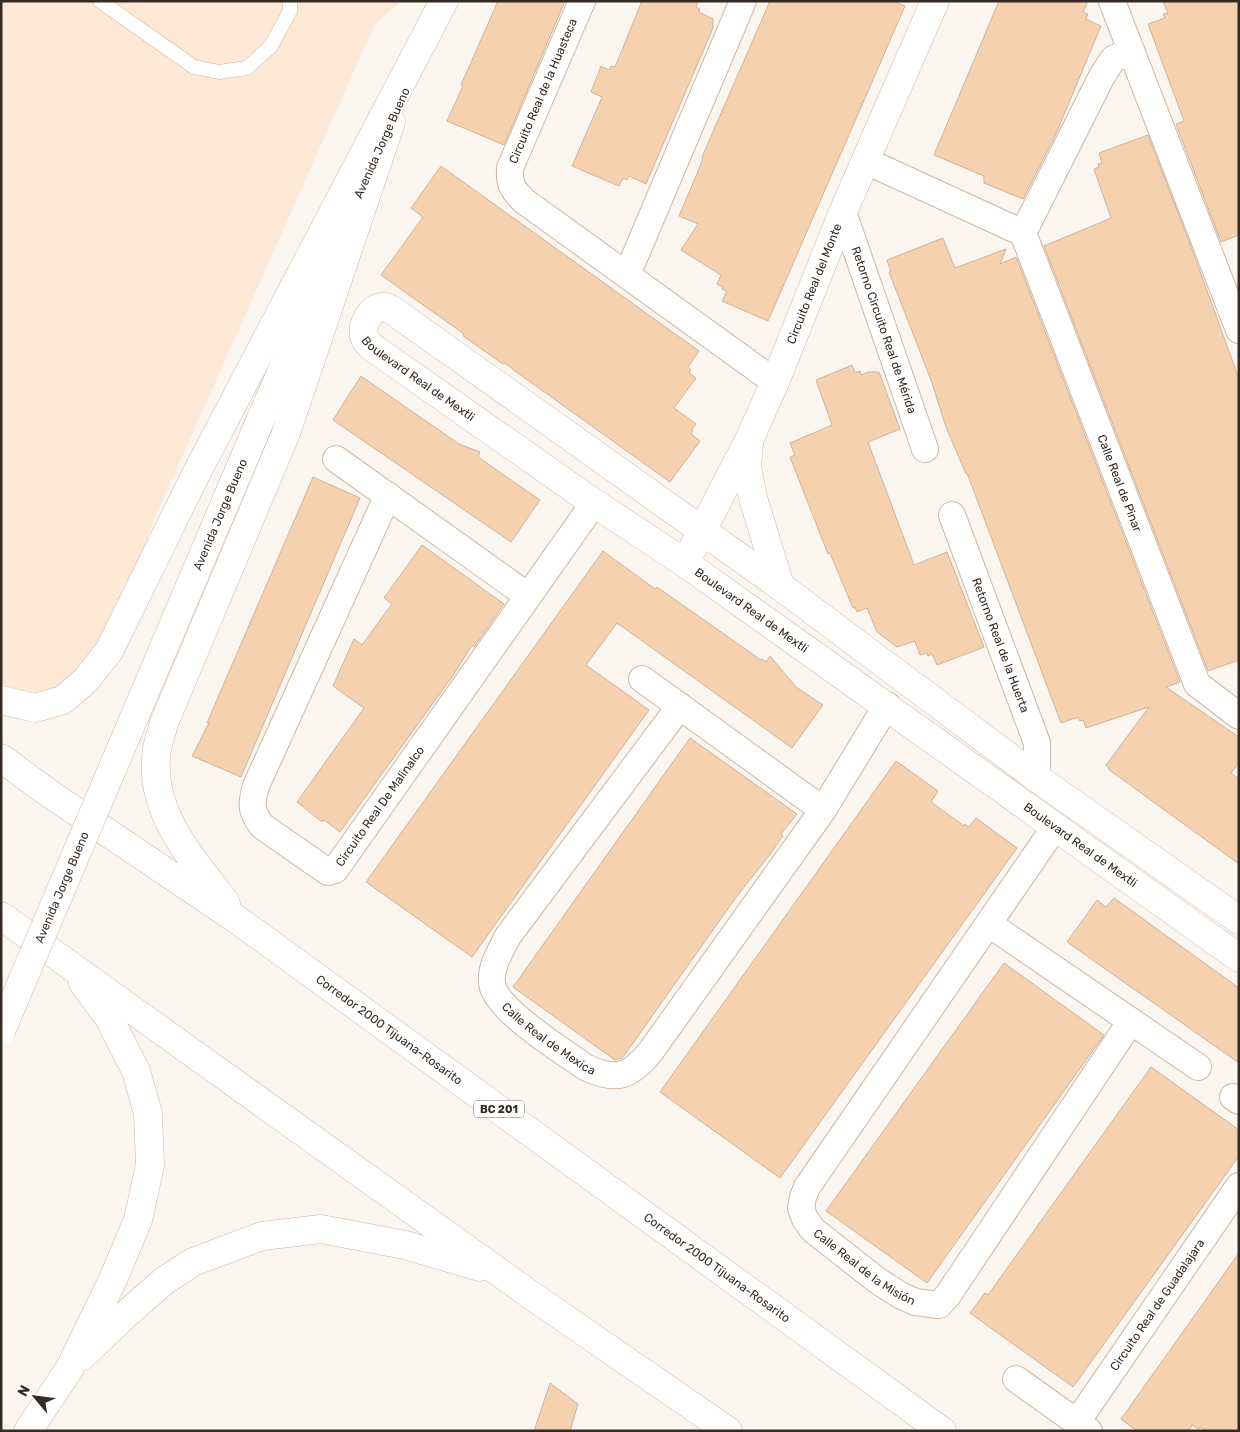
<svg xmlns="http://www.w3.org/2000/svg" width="1240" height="1432" font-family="Rubik,sans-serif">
<rect width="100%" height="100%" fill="#fbf5f0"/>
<polygon fill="#fee8d6" points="1,1 401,1 375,24 156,515 114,627 88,673 51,697 1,698"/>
<g fill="#f6d1b0" stroke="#cfb39a">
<polygon points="498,1 565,1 504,145 447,121 463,86 461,85"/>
<polygon points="642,1 698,1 696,7 700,9 699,12 713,19 713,28 646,184 629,176 627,180 623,178 619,186 572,166 602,97 591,92 601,66 609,70 611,66 615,67"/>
<polygon points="770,1 891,1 905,6 768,321 722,301 727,291 722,289 723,287 717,284 721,275 681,250 698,224 679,216 699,169 703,158 702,157"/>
<polygon points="999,1 1088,1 1083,12 1088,14 1086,19 1101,26 1055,136 1023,199 984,183 984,176 934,155"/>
<polygon points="1163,1 1239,1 1239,235 1221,242 1176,124 1184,121 1148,24 1165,18 1163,14 1168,13"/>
<polygon points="1148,135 1193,252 1239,379 1239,660 1208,671 1044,246 1111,218 1094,169 1099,167 1098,164 1102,163 1099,153"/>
<polygon points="441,166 699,351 688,367 691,370 689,373 696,378 674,408 696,424 692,429 693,431 691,434 700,441 670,482 515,371 505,363 503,364 463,336 464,334 381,275 423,217 411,208"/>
<polygon points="943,238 955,268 1006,249 1000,264 1016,257 1017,259 1180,682 1166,687 1239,737 1239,763 1231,773 1239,779 1239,864 1108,769 1109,768 1106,765 1149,707 1086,728 1083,720 1080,721 1078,717 1061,723 967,473 966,474 946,427 931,380 889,272 891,272 887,260"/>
<polygon points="852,365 855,373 860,371 861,375 869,372 879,372 900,429 868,442 914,565 947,552 984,647 937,665 932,654 928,656 927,653 920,655 915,641 897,647 877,632 867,608 857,612 855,607 853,608 830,553 828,554 790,457 795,455 790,443 832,425 816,380"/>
<polygon points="361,376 459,444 480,452 478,457 540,500 511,542 333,420"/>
<polygon points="313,477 360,498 241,777 192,756 209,723 207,723"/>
<polygon points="422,545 504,604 474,647 472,645 452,677 340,832 324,820 322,822 297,802 364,708 333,686 354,639 362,645 392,604 384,598"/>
<polygon points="603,551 655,589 657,587 761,660 762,659 766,662 770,656 796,687 823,705 792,748 617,623 586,665 649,710 472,957 366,882"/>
<polygon points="690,738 797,814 781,834 783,836 768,857 737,896 626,1053 622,1058 615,1060 513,987"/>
<polygon points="896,761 938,791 931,802 964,826 965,824 969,827 976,818 1017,848 780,1178 660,1092"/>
<polygon points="1114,898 1239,988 1239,1063 1067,942 1097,900 1106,907"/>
<polygon points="1004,963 1104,1035 927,1283 826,1211"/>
<polygon points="1151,1067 1239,1130 1239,1156 1073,1387 970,1313 985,1293 988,1295"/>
<polygon points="1239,1253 1239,1431 1206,1431 1200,1427 1199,1429 1192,1425 1189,1431 1137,1431 1121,1419"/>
<polygon points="550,1383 578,1404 570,1431 534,1431"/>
</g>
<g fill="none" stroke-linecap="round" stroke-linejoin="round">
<defs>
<polyline id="lane" points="100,1 194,67 219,72 247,68 271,46 290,11 290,1"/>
<g id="street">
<path d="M582 1 510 168C509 184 512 189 524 201L775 382"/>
<polyline points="1112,1 1239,330"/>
<path id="s1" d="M866 161 1023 233 1197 684 1239 716"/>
<path id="s2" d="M843 212 925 449"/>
<polyline points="1023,233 1102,76 1113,59 1131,51"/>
<polyline points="627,275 743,1"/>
<polyline points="336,459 528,596"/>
<path id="s3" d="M388 495 256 786C251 804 250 810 262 826L328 872 335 870 594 503"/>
<path id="s4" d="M952 515 1037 743V778"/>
<polyline points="642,679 823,810"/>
<path id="s5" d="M680 706 508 936C501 950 490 967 492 983 495 1010 563 1051 585 1067 616 1082 630 1077 651 1051L823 810 887 705"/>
<path id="s6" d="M1055 827 807 1187 803 1197 801 1208 805 1219 813 1230 878 1281 900 1295 915 1302 939 1305 948 1295 1131 1021"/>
<polyline points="989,924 1198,1067"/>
<polyline points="1233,1097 1239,1101"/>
<polyline points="1016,1379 1089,1431"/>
<path id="s7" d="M1077 1422 1239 1186"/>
</g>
<g id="secondary">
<polyline points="260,421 343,232"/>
<polyline points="749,445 747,467 753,498 780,586"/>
<path id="s8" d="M693 548 750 438 775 382 843 212 935 1"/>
<path id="s9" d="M1239 920 1037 778 780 586 392 310C389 308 385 306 381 307 369 309 360 328 365 339 367 343 372 347 376 350L594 503 685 563 1239 958"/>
</g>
<g id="highway">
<polyline points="1,700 35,708 63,700 86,680 109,651 195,476 444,1"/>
<path id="s10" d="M1 758 50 794 239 921 942 1431"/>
<path d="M226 903C192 858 147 811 157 749 158 741 162 732 164 723L286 433 391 122"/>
<polyline points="1,916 538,1300 728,1431"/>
<polyline points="82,1356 124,1316 164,1281 193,1262 262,1236 321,1229 405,1245 480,1267"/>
<polyline points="28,1431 70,1368 114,1277 138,1220 150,1165 148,1113 136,1071 109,1018 83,983"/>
</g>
</defs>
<use href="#lane" stroke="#d2b69d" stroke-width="15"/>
<use href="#street" stroke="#d2b69d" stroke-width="28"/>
<use href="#secondary" stroke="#d2b69d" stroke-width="29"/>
<use href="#highway" stroke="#d2b69d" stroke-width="29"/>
<use href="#lane" stroke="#fff" stroke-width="14"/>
<use href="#street" stroke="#fff" stroke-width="26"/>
<use href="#secondary" stroke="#fff" stroke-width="28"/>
<use href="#highway" stroke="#fff" stroke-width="28"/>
<defs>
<g id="secondary-bridge">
<path id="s11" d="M1 1031 260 421"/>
</g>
</defs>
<use href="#secondary-bridge" stroke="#d2b69d" stroke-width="29" stroke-linecap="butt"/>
<use href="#secondary-bridge" stroke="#fff" stroke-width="28"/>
</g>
<g text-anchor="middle" stroke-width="4" stroke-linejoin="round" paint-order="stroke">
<rect fill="#fff" stroke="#726b64" stroke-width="1" x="474" y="1100.5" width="50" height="17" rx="4"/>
<g font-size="11" font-weight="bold" fill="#362b22">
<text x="499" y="1113">BC 201</text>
</g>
<g font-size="12" fill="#362b22" stroke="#fff">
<text transform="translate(543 91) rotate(-67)" y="4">Circuito Real de la Huasteca</text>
<text transform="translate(382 143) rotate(-66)" y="4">Avenida Jorge Bueno</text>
<text dy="4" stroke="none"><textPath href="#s8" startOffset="291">Circuito Real del Monte</textPath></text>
<text dy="4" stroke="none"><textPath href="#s2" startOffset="125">Retorno Circuito Real de Mérida</textPath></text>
<text dy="4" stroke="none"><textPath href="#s9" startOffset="1162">Boulevard Real de Mextli</textPath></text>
<text dy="4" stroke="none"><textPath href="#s1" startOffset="441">Calle Real de Pinar</textPath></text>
<text dy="4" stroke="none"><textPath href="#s11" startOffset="561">Avenida Jorge Bueno</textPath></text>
<text dy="4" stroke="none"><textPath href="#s9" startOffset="1568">Boulevard Real de Mextli</textPath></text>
<text dy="4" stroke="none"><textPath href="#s4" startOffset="139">Retorno Real de la Huerta</textPath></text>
<text dy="4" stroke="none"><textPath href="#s3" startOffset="528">Circuito Real De Malinalco</textPath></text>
<text dy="4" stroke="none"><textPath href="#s9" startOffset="1972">Boulevard Real de Mextli</textPath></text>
<text dy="4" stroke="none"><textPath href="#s11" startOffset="156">Avenida Jorge Bueno</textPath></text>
<text dy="4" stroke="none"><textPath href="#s10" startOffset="474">Corredor 2000 Tijuana-Rosarito</textPath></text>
<text dy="4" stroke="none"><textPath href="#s5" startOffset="419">Calle Real de Mexica</textPath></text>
<text dy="4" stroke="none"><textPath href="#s6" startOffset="548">Calle Real de la Misión</textPath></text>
<text dy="4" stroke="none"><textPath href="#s10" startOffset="879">Corredor 2000 Tijuana-Rosarito</textPath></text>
<text dy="4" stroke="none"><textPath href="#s7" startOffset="142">Circuito Real de Guadalajara</textPath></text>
</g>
</g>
<rect width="1240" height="1432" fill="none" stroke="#362b22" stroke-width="5"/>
<g transform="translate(35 1397) rotate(299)" stroke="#ffffff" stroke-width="4" paint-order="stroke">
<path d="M0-4L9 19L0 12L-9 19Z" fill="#362b22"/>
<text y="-8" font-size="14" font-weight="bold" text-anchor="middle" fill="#362b22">N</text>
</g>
</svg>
